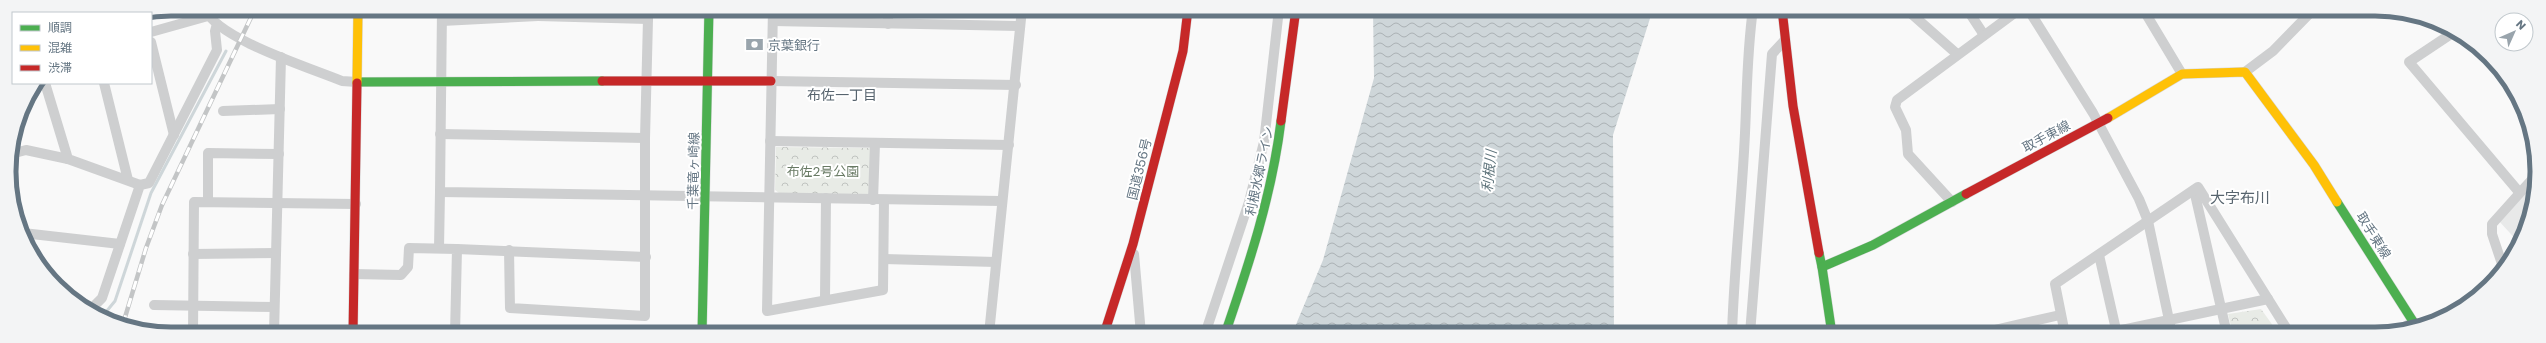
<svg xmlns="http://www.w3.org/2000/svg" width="2546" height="343" font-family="Poppins,'Noto Sans JP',sans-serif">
<defs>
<pattern id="park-crowns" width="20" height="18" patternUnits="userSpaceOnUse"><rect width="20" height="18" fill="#e8ebe6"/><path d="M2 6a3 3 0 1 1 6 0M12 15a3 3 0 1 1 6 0" fill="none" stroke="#c0c3c0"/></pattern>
<pattern id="water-waves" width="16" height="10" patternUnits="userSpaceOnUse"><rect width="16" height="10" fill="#ced6d9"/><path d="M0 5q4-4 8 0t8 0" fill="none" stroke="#abb2b5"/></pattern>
</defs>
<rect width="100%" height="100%" fill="#f9f9f9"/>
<polygon fill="#e8e9e9" points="2536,183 2520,243 2520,244 2499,221"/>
<g fill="url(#park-crowns)">
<polygon points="776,147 872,148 871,195 779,193 775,190"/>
<polygon points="2261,309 2279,334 2233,334 2228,314"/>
</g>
<polygon fill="url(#water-waves)" points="1373,9 1653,9 1613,135 1614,334 1292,334 1323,260 1374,78"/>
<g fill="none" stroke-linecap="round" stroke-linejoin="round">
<polyline stroke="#ced6d9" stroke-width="3" points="101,318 115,301 151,193 226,51"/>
<defs>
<g id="fast">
<polyline points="357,82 602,81"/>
<polyline points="2337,202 2416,326"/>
<polyline points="1819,253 1822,267 1873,245 1966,194"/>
<polyline points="1822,267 1832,334"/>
<polyline points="702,334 709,9"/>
<path d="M1225 334C1249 264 1272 195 1281 121"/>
</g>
<g id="slow">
<polyline points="357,83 358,9"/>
<polyline points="2108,118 2182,74 2245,72 2314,165 2337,202"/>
</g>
<g id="jam">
<polyline points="1782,9 1793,106 1819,253"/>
<polyline points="602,81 771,81"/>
<polyline points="1281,121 1296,9"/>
<polyline points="1966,194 2108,118"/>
<polyline points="353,334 357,83"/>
<polyline points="1104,334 1133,244 1183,51 1188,9"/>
</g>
</defs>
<use href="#fast" stroke="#d5d6d7" stroke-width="10"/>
<use href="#slow" stroke="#d5d6d7" stroke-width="10"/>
<use href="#jam" stroke="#d5d6d7" stroke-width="10"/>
<g stroke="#cecfd0" stroke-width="10">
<path d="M205 9C217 39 311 68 342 81L357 82"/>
<polyline points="442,9 440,192 1001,201"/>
<polyline points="538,9 538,16 648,19 648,9"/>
<polyline points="773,9 767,311 883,290 884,200"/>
<polyline points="1906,9 1957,54"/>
<polyline points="1967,9 1984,35"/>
<polyline points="2028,9 2093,113 2139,199 2148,221 2172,334"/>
<polyline points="2143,9 2182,74"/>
<polyline points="442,21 538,16"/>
<polyline points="773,21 1020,26"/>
<polyline points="831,22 831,9"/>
<polyline points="888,24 888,9"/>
<polyline points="151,32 208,16"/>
<polyline points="2454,32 2409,62 2519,192"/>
<polyline points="151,42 174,135"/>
<polyline points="2245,72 2273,51 2314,9"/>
<polyline points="771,81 1016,85"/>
<polyline points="45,83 68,159 140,185"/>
<polyline points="104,83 128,180"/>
<polyline points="223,111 280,109"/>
<polyline points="440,134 645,138"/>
<polyline points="770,141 1009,145"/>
<polyline points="11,154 26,150 68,159"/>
<polyline points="2194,190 2227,334"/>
<polyline points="873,200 875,143"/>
<polyline points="208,202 208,153 279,154"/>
<polyline points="1952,202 1908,154 1906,130 1895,107 1897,100 2020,9"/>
<polyline points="23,233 120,244"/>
<polyline points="439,248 440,192"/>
<polyline points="457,249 646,257"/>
<polyline points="509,250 510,308 645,316 645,138 648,19"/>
<polyline points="193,254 276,253"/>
<polyline points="1134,254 1141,334"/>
<polyline points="2099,255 2117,334"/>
<polyline points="884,259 996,262"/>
<polyline points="2503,267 2492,234 2492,224 2536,175"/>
<polyline points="354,274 401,275 408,267 409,248 457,249 455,334"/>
<polyline points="825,299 826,198"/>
<polyline points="154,305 274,307"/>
<polyline points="90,310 102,298 140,185 149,183 217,50 215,31 217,24"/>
<polyline points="2397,331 2413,322"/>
<polyline points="193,334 194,202 356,204"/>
<polyline points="274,334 281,57"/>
<polyline points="989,334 1022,9"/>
<polyline points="1205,334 1249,202 1264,142 1279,9"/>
<path d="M1732 334C1734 267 1742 200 1745 133 1747 92 1747 51 1753 9"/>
<polyline points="1750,334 1772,54 1784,41"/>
<polyline points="1977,334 2060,315"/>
<polyline points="2065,334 2055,284 2198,187 2290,334"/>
<polyline points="2103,334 2268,299"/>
</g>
<use href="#fast" stroke="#4caf50" stroke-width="9"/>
<use href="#slow" stroke="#ffc107" stroke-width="9"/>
<use href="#jam" stroke="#c62828" stroke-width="9"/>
<defs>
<polyline id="rail" points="123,324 146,248 162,205 255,9"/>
</defs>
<use href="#rail" stroke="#c3c5c6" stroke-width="4.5"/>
<use href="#rail" stroke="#fff" stroke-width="3" stroke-dasharray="9" stroke-linecap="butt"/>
</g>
<defs>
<symbol id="bank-bare" viewBox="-9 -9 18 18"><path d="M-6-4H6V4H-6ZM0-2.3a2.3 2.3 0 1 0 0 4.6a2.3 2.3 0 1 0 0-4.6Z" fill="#99a4ac" stroke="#fff" stroke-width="2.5" paint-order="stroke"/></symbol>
</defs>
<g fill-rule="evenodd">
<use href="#bank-bare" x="742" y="32" width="25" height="25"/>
</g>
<g text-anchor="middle" stroke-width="4" stroke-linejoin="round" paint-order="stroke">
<g font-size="13" fill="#657683" stroke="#fff" text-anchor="start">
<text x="768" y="50">京葉銀行</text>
</g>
<g font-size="13" fill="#657683" stroke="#fff">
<text transform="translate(2046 136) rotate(-28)" y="5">取手東線</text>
<text transform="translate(1139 169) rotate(-76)" y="5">国道356号</text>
<text transform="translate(693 171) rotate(-89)" y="5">千葉竜ヶ崎線</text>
<text transform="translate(1259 171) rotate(-78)" y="5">利根水郷ライン</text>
<text transform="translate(2374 235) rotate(58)" y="5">取手東線</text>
</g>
<g font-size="13" fill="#687a64" stroke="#fff">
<text x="823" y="176">布佐2号公園</text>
</g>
<g font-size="14" fill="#57646e" stroke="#fff">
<text x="842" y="100">布佐一丁目</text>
</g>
<g font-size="14" font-style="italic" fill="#60757c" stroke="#fff">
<text transform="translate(1489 171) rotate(-84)" y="5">利根川</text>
</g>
<g font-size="15" fill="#57646e" stroke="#fff">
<text x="2240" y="203">大字布川</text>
</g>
</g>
<path d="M0 0H2546V343H0ZM171 16H2375A155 155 0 0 1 2530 171V172A155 155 0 0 1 2375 327H171A155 155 0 0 1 16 172V171A155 155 0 0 1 171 16Z" fill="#f3f4f5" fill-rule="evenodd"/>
<path fill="none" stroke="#657683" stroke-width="5" d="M171 16H2375A155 155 0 0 1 2530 171V172A155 155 0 0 1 2375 327H171A155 155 0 0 1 16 172V171A155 155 0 0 1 171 16Z"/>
<rect x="12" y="12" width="140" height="72" fill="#ffffff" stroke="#c1c8cd"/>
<rect x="20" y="25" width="20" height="6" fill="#4caf50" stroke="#c1c8cd"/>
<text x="48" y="32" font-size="12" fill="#657683">順調</text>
<rect x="20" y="45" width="20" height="6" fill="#ffc107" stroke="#c1c8cd"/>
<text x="48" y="52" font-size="12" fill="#657683">混雑</text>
<rect x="20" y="65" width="20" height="6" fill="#c62828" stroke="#c1c8cd"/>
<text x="48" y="72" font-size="12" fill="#657683">渋滞</text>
<g transform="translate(2514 32) rotate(45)"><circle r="19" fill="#ffffff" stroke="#c1c8cd"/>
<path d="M0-3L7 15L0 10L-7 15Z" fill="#99a4ac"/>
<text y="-6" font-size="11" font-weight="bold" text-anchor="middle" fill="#657683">N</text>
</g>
</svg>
